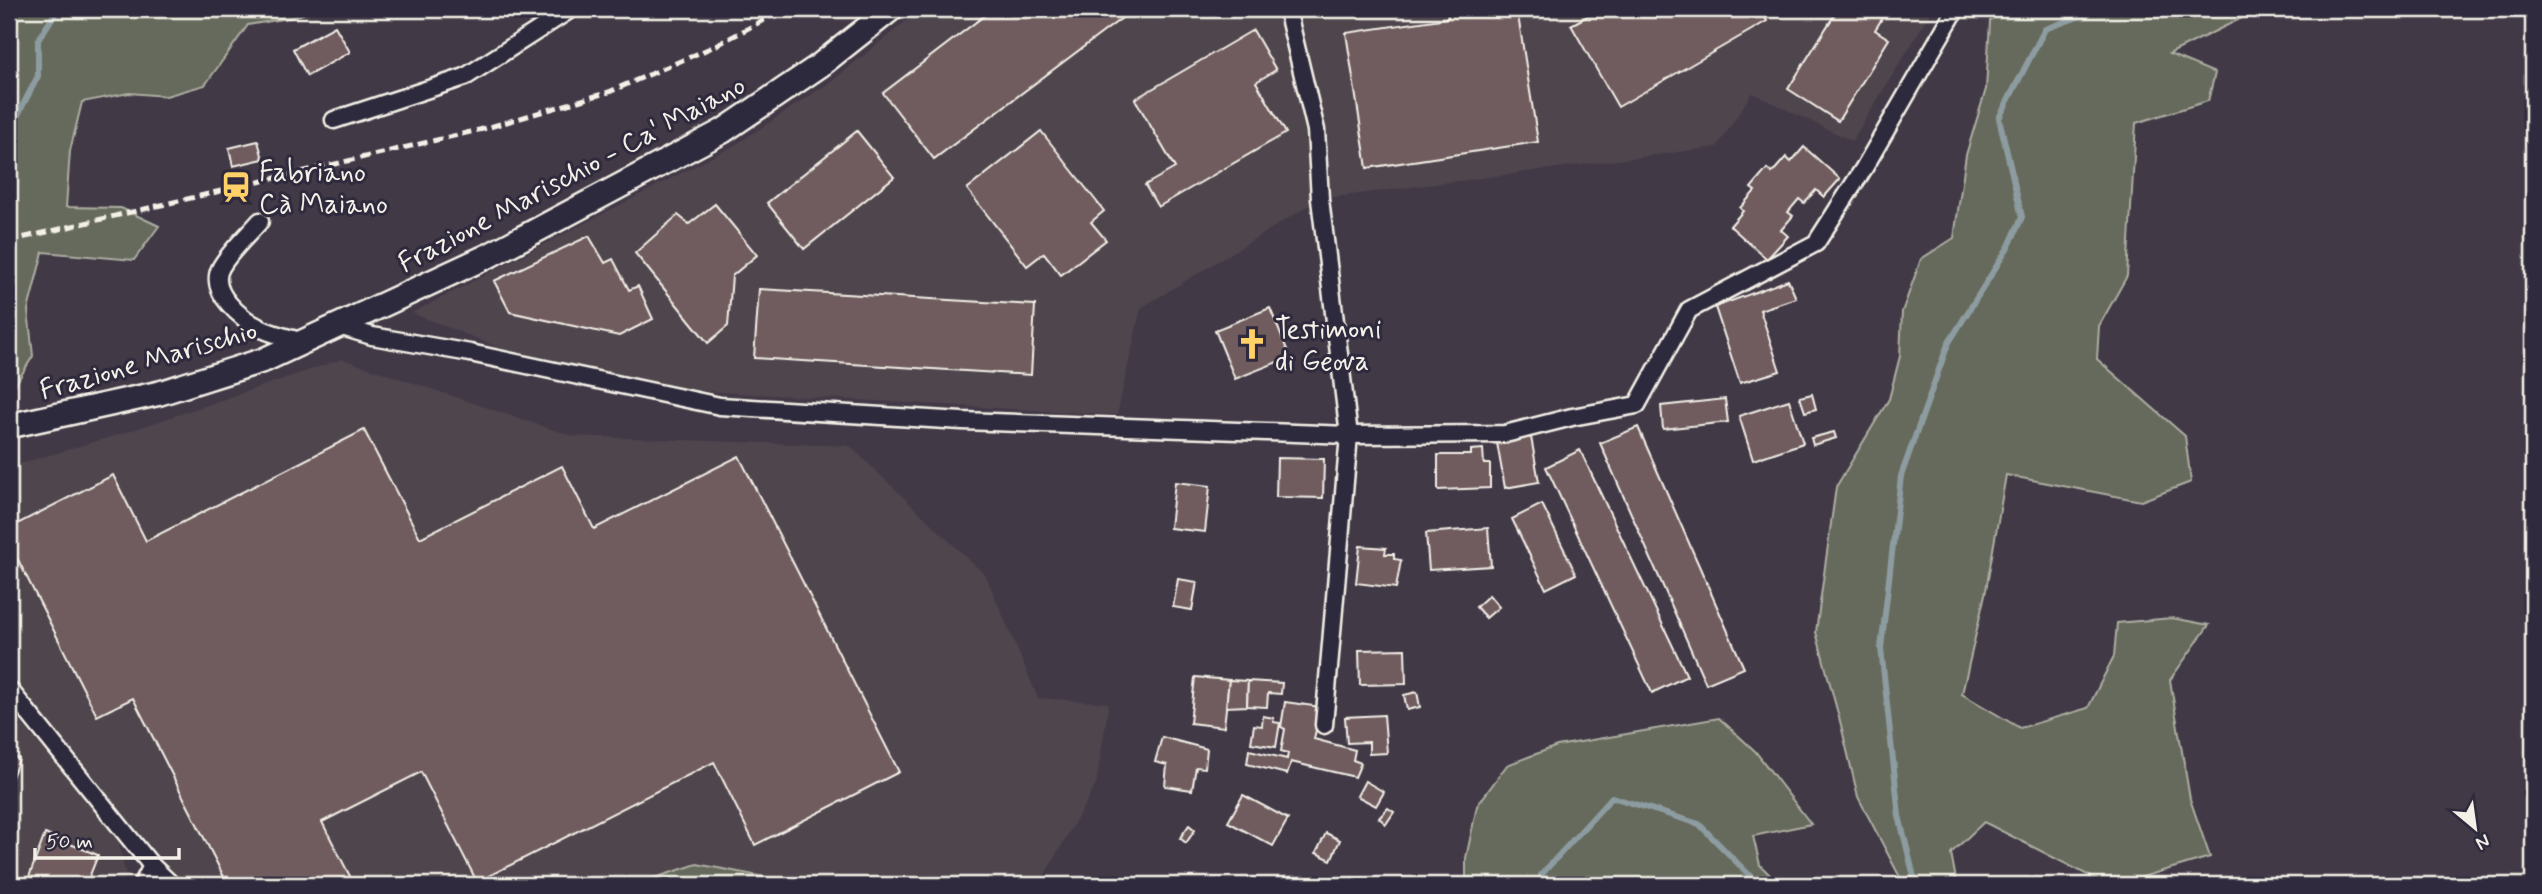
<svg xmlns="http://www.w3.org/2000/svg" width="2542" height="894" font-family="Mynerve,sans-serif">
<rect width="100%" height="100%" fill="#423947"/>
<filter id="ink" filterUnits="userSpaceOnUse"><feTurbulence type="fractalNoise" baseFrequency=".0143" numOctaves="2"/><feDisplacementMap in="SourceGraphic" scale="14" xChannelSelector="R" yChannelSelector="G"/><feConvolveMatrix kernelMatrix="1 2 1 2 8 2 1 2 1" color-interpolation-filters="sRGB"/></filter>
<g filter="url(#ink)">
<g fill="#50444e">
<polygon points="921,9 1933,9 1852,141 1752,93 1717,147 1320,199 1141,308 1117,415 703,391 510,352 412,313 735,145 832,81"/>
<polygon points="342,359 572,436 850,446 986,576 1038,698 1109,703 1096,785 1039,885 806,885 697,864 633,885 185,885 156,860 9,676 9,467 127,432"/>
<polygon points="9,709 117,833 126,876 122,885 9,885"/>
</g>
<g fill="#666a5b" stroke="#adaea2" stroke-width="2">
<polygon points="9,9 317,9 294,17 248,25 205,85 166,96 129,93 82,102 70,151 66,207 121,208 159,226 134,260 43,252 28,310 33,356 9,395"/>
<polygon points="1998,9 2260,9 2169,54 2215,73 2208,101 2136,123 2127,276 2099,326 2097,359 2185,436 2191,482 2141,501 2006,475 1986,590 1962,694 2020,728 2088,708 2114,656 2117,623 2172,618 2209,625 2170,680 2190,799 2210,857 2115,885 2107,885 1984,822 1951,853 1957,885 1904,885 1858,797 1841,725 1816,632 1836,487 1889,399 1900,356 1902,312 1921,259 1954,238 1966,155 1986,89 1990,21"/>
<polygon points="1719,718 1755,751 1811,824 1753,836 1760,865 1780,885 1466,885 1466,858 1477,806 1507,765 1557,746"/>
<polygon points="697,864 806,885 633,885"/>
</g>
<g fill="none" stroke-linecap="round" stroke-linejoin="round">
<g stroke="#8d9ca1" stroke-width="6">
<polyline points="171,9 174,9"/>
<polyline points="9,132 38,76 38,40 58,9"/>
<polyline points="1545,885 1541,875 1612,797 1699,824 1759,885"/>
<polyline points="1916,885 1899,816 1881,648 1901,476 1948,344 2009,246 2022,217 1999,118 2045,29 2100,9"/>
</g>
</g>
<g fill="#705c5e" stroke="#f4f1e8" stroke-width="2">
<polygon points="993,9 1134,9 934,159 883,93"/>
<polygon points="1447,9 1517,9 1538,142 1367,168 1346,33 1448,18"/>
<polygon points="1600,9 1760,9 1767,21 1618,107 1571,25"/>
<polygon points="1838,9 1888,9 1875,30 1889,39 1838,121 1788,89"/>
<polygon points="335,26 350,52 307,76 293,49"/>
<polygon points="1253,30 1276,70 1256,82 1286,133 1158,207 1145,185 1175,168 1135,99"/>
<polygon points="857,131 894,177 804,249 767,203"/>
<polygon points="1041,131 1104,211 1091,222 1106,240 1061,275 1044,253 1027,266 967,189"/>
<polygon points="258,141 263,159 233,166 229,148"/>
<polygon points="1804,147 1840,179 1824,197 1816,190 1804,203 1799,199 1788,212 1793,216 1781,230 1788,236 1767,259 1730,226 1743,211 1740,208 1755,191 1751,188 1767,169 1772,173 1786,157 1791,162"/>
<polygon points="715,204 757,255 732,276 728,326 708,343 635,253 678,215 689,224"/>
<polygon points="589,236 605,263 613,259 629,290 638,286 653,319 619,336 510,312 494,281"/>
<polygon points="1788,280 1796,298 1760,310 1780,371 1740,383 1715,307"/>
<polygon points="759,289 1035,305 1031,375 754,358"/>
<polygon points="1270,308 1290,357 1235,379 1215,330"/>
<polygon points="1812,394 1816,409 1805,412 1800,397"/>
<polygon points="1725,399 1728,422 1663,429 1661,406"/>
<polygon points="1789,400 1803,443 1753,460 1739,416"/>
<polygon points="1638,427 1744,668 1706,684 1600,443"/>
<polygon points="364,430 420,538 562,466 594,529 739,456 899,772 755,845 714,762 477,882 421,772 322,822 352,880 342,885 228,885 133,698 97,716 9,542 9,528 113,475 146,541"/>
<polygon points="1834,432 1836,438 1813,445 1811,438"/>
<polygon points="1531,437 1539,482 1505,488 1497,443"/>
<polygon points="1483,449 1484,464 1490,464 1490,488 1438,490 1438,455 1471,455 1471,450"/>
<polygon points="1580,450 1687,676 1652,693 1546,467"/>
<polygon points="1277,458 1324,459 1323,498 1276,497"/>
<polygon points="1175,482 1210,486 1205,532 1170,528"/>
<polygon points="1542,504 1576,574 1546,589 1512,519"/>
<polygon points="1488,528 1491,566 1429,570 1426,533"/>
<polygon points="1360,546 1386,548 1385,554 1394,554 1394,559 1401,560 1396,588 1356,583"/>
<polygon points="1178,579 1197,582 1192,610 1173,607"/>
<polygon points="1489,595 1499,607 1486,618 1476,607"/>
<polygon points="1405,649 1406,684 1360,685 1359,650"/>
<polygon points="1195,677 1229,680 1224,727 1190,723"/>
<polygon points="1229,680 1248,681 1247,706 1226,707"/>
<polygon points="1248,681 1282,683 1281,694 1268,693 1267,707 1247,706"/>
<polygon points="1417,692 1420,707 1407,710 1404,695"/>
<polygon points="1285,702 1321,707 1314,739 1355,750 1353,760 1361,763 1355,777 1291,762 1287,774 1247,764 1249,750 1287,759 1288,753 1281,751 1285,729 1281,727"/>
<polygon points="1384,715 1387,753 1369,754 1369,742 1347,743 1345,717"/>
<polygon points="1263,716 1274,718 1273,722 1280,723 1276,747 1251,743 1254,725 1262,726"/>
<polygon points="1162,737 1207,749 1205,768 1196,767 1192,790 1165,786 1167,765 1155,762"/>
<polygon points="9,756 19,759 9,785"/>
<polygon points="1365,781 1384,792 1376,806 1357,796"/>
<polygon points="1243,795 1288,819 1273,846 1228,822"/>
<polygon points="1388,808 1394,812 1386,824 1379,818"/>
<polygon points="1189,825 1195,830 1186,843 1180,838"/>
<polygon points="1326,833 1340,840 1331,860 1316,853"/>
<polygon points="45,834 98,855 86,885 26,885"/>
</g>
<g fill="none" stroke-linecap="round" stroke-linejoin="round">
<defs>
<g id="minor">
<polyline points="1287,9 1316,130 1320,199 1349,435 1324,725"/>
<polyline points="334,120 465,77 571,9"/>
<path d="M260 221C248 235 230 251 221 267 207 292 243 320 262 329 275 335 290 338 304 342"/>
<polyline points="339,326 372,336 470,353 720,406 962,421 1349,435 1505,434 1572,417 1637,405 1689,310 1816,243 1864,168 1956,9"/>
<polyline points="9,689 152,866 172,885"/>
<polyline points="142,885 152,866"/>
</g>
<polyline id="secondary" points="9,426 160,393 264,360 490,255 723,131 819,66 891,9"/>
</defs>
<use href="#minor" stroke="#f4f1e8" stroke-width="21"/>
<use href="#secondary" stroke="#f4f1e8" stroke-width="28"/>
<use href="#minor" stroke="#2f2a3d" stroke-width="16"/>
<use href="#secondary" stroke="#2f2a3d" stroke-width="23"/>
<polyline stroke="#f4f1e8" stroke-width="5" stroke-dasharray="10 5" stroke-linecap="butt" points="9,241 483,129 609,92 715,46 784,9"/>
</g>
</g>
<defs>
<symbol id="station-bare" viewBox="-9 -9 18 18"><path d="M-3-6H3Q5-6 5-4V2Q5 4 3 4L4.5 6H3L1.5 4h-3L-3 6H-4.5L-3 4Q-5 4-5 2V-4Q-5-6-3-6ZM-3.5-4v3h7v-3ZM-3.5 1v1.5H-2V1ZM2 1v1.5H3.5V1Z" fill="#ffd166" stroke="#2f2a3d" stroke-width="2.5" paint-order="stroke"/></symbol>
<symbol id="church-bare" viewBox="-9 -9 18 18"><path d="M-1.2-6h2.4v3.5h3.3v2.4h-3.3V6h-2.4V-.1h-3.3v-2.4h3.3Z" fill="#ffd166" stroke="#2f2a3d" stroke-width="2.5" paint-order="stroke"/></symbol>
</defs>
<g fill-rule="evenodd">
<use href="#station-bare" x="214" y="165" width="44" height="44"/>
<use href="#church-bare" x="1230" y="322" width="44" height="44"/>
</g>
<g text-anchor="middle" stroke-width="6" stroke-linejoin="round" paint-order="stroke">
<g font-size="28" fill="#f4f1e8" stroke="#2f2a3d" text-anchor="start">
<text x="259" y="181">Fabriano<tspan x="259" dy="32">Cà Maiano</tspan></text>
<text x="1275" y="338">Testimoni<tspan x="1275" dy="32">di Geova</tspan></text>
</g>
<g font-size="28" fill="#f4f1e8" stroke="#2f2a3d">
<text transform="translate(571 173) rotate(-28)" y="10">Frazione Marischio - Ca' Maiano</text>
<text transform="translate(148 359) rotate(-16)" y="10">Frazione Marischio</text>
</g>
</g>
<rect width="2542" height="894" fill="none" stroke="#2f2a3d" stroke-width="35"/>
<rect x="18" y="18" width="2507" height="859" fill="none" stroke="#f4f1e8" stroke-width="2.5" filter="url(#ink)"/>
<g transform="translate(2475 828) rotate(151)" stroke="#2f2a3d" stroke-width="5" paint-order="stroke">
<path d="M0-5L12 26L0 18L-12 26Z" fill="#f4f1e8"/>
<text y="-10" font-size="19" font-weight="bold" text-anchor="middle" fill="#f4f1e8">N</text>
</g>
<path d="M35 848v10h144v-10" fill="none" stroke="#f4f1e8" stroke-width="3.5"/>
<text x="46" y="848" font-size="21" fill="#f4f1e8" stroke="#2f2a3d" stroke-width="5" paint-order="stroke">50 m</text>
</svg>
